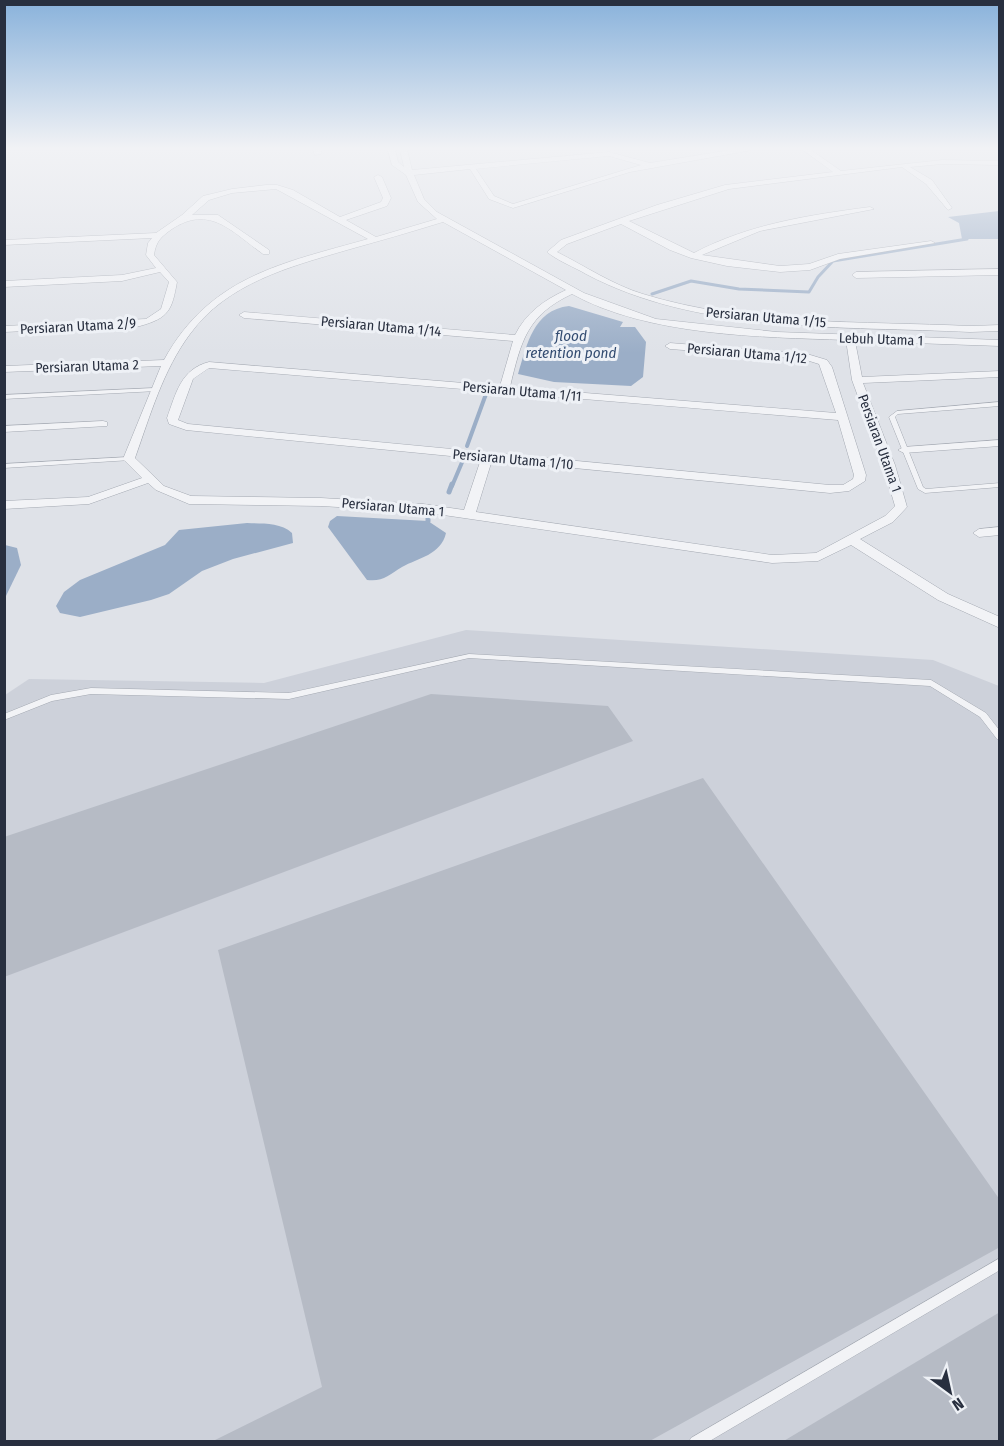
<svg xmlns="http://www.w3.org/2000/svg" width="1004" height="1446" font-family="'Fira Sans Condensed',sans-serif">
<rect width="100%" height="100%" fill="#dfe2e8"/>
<polygon fill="#cdd1da" points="466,630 933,660 999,686 999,1441 5,1442 5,695 29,679 264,683"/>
<g fill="#9baec7">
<polygon points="999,211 999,239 962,239 959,223 948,217"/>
<path d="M569 306 623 322 620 327H635L646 342 643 377 631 386 554 382 518 374C527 345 533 310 569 306Z"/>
<path d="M337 516 428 521 446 533C441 555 418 558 402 567 389 575 383 582 367 580L328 527 330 521Z"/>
<path d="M247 523C262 524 280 522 292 533L293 543 233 559 202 571 169 594 151 600 80 617 60 613 56 606 64 592 80 580 165 545 179 530Z"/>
<polygon points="5,545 17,548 21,565 5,598"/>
</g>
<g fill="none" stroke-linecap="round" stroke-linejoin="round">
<polyline stroke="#9baec7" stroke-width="3" points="652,294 691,281 739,289 809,292 818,277 833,261 967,239"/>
<g stroke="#9baec7" stroke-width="4">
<polyline points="467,446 486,394"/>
<polyline points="452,486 463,460"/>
</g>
<g stroke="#9baec7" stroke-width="5">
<polyline points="449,492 452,484"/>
<polyline points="428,516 428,521"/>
</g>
</g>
<g fill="#b6bbc5">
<polygon points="431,694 608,706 633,741 4,977 4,837"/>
<polygon points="703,778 1000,1200 1000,1247 648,1442 211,1442 322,1387 218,950"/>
<polygon points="1000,1312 1000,1442 782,1442"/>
</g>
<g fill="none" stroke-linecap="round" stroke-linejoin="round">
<defs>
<g id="service">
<polygon points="155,388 157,389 157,391 4,399 4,395"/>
<polygon points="1000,402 1000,406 898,414 895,417 923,487 926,489 1000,483 1000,487 925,493 918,489 889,417 897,411"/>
<polygon points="129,457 132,459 131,460 4,468 4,464"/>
<polygon points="469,654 931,680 986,713 1000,731 1000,740 997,739 980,717 930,686 469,658 289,699 91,694 52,701 4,720 4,714 51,695 91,688 289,693"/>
<polygon points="1000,1258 1000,1270 708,1442 689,1442 691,1438"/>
</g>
<g id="minor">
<polygon points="313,150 321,150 321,154 315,155"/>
<path d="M388 150H395L398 162 404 167 400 150H407L412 170 609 152 650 163 730 150H752L630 172 513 208 489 199 470 169 414 175 424 199 437 212 584 293 656 319 777 332 1000 340V346L855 341 862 377 1000 371V377L863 383 895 465 907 507 893 522 860 539 948 594 1000 617V628L938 600 851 545 818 561 772 563 423 512 321 506 189 504 156 490 148 483 89 504 4 509V501L88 497 142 478 123 459 161 366 4 372V366L164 360C210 276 283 263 368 239L276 189 232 193 209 200 192 215H218L269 250V254H263C232 232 210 204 172 229 161 237 156 241 154 255L177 282C172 310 169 318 140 326L4 332V326L146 319 161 309 169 282 160 272 122 281 4 287V281L122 275 156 268 146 255 148 243 152 238 4 245V240L156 233 182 215 203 196 232 189 266 185H277L293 190 340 217 381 202 383 198 374 177 378 175 382 177 391 198 387 206 346 220 376 237 437 219 418 202 406 175 392 165ZM609 156 641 165 513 204 494 196 476 169ZM443 222 566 290C544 300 526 313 515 335L244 312 239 315 244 318 513 341 500 386 209 362C181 369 176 393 167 418L169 424 186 430 481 459 464 510 423 504 321 498 191 496 164 486 135 458C150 416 163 370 190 334 227 283 289 267 347 250 379 241 411 232 443 222ZM572 294C648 336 760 337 846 340L852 380 883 465 895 506 885 516 816 553 772 555 476 512 492 460 830 493 849 491 865 481 866 475 832 367 827 360 807 354 670 343 665 346 670 349 803 359 819 364 836 413 510 387C521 341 527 315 572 294ZM209 368 838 420 854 475 853 479 843 485H830L188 424 178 420 193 379Z"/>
<path d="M803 150H811L841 171 942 160 1000 161V165L942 164 910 167 932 180 952 208 948 210 926 184 902 167 729 189 629 221 694 253C749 224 809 215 870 207L874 209 760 231 702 255 780 266 809 264 838 254 931 241 935 243 840 259 810 270 780 272 727 266 691 258 670 250 621 224 567 244 557 252C585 266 613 285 643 294 746 326 863 321 970 326L1000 325V331L970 332C845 326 699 334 586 274 574 267 558 261 547 252L561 240 657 205 725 185 833 172Z"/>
<polygon points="1000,269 1000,275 856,278 852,275 856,272"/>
<polygon points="103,421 107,422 107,426 4,432 4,426"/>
<polygon points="1000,440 1000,446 904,453 898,450 904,447"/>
<polygon points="1000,527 1000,535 979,537 973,533 979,529"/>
</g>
</defs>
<use href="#service" stroke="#a4a9b2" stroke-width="1"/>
<use href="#minor" stroke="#a4a9b2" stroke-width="1"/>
<use href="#service" fill="#f2f3f6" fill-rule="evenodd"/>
<use href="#minor" fill="#f2f3f6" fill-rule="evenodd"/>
</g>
<linearGradient id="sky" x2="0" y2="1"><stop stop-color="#89b2db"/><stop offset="0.42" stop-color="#f1f2f5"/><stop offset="1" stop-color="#f1f2f5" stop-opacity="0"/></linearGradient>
<rect width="1004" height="353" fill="url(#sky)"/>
<g text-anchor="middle" stroke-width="6" stroke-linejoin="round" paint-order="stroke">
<g font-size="14" fill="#282f3f" stroke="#eef1f6">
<text transform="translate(766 317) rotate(5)" y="5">Persiaran Utama 1/15</text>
<text transform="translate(78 326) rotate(-3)" y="5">Persiaran Utama 2/9</text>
<text transform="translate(381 326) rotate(5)" y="5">Persiaran Utama 1/14</text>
<text transform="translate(881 339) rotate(2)" y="5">Lebuh Utama 1</text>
<text transform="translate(747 353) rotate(5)" y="5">Persiaran Utama 1/12</text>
<text transform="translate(87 366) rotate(-2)" y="5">Persiaran Utama 2</text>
<text transform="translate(522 391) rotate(5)" y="5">Persiaran Utama 1/11</text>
<text transform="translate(880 443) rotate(70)" y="5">Persiaran Utama 1</text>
<text transform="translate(513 459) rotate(5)" y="5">Persiaran Utama 1/10</text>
<text transform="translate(393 507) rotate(5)" y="5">Persiaran Utama 1</text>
</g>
<g font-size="15" font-style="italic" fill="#334c71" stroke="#eef1f6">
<text x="571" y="341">flood<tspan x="571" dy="17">retention pond</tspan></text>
</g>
</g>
<rect width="1004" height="1446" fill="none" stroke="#282f3f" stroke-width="12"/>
<g transform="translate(950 1392) rotate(147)" stroke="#eef1f6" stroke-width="4.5" paint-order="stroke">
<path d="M0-4.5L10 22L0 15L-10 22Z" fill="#282f3f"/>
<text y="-9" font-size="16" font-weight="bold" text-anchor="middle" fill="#282f3f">N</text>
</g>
</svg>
